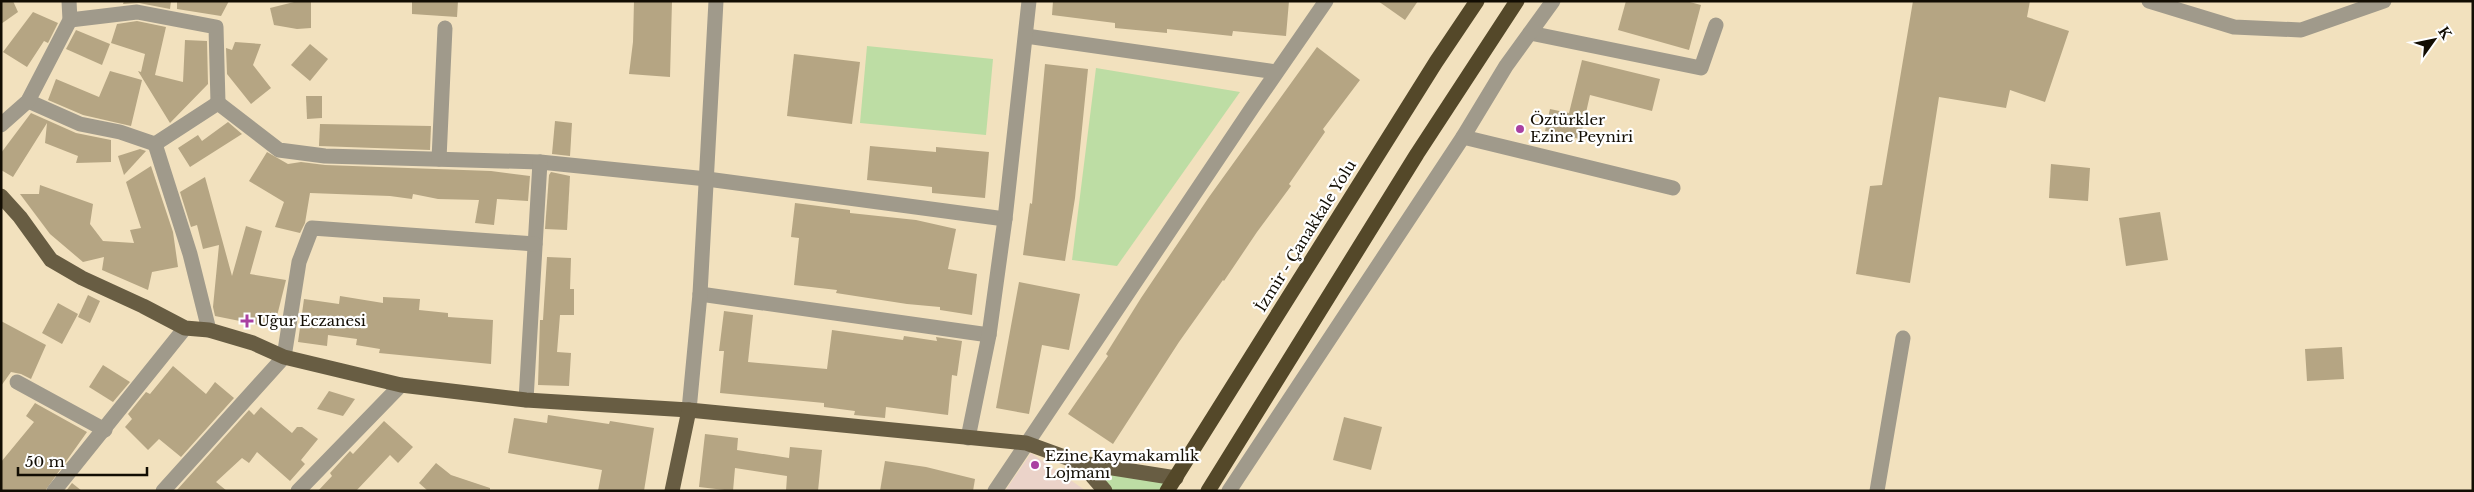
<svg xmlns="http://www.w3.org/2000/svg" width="2474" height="492" font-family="'Libre Baskerville',serif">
<rect width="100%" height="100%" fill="#f2e1be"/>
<polygon fill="#ebd3c9" points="1031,453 1069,479 1086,491 1005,491"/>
<g fill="#bddda4">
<polygon points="867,46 993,59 986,135 860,123"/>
<polygon points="1096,68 1240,92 1117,266 1072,260"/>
<polygon points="1081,463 1176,478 1167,491 1105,491"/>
</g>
<g fill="#b5a583">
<polygon points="1,1 13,1 18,12 1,24"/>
<polygon points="124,1 171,1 170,9 139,3 123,4"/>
<polygon points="177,1 229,1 221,16 177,9"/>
<polygon points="298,1 311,1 311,28 297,29 274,25 270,8"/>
<polygon points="412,1 458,1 457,17 412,14"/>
<polygon points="634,1 672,1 670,77 629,74 633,42"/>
<polygon points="1053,1 1289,1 1286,36 1233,31 1232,36 1167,29 1167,33 1115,28 1115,23 1052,15"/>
<polygon points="1378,1 1418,1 1405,20"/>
<polygon points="1626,1 1686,1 1701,5 1689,50 1618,30"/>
<polygon points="1913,1 2030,1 2027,17 2069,31 2045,102 2010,90 2006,108 1939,97 1910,283 1856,274 1870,186 1882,185"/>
<polygon points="33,12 58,23 48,43 44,41 27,67 3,52"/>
<polygon points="137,21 166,27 155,75 183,82 185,40 207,41 208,84 170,123 138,71 141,72 145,54 111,43 117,24"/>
<polygon points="76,30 110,44 102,65 66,49"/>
<polygon points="235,42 261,44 253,65 271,88 251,104 227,74 226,48 232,50"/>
<polygon points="310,44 328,59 310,81 291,65"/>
<polygon points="1317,47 1360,80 1323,129 1325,132 1289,184 1291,186 1257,232 1224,281 1223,280 1179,342 1113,444 1068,414 1108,356 1106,354 1141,298 1209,197"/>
<polygon points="794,54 860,62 852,124 787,116"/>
<polygon points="1582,60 1660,79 1652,111 1590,95 1580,139 1545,131 1550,109 1569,113"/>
<polygon points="1045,64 1088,69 1075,198 1065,261 1023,255 1030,203 1032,204"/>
<polygon points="110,71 142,80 131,126 83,115 48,100 56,79 99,97"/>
<polygon points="306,96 322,96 322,118 307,119"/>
<polygon points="31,113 76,133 111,140 111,162 76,163 78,156 45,143 47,123 13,177 1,170 1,153"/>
<polygon points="555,121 572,123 570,156 552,154"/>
<polygon points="228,122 242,134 190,167 178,148 198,135 202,141"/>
<polygon points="320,124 431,126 430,150 319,146"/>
<polygon points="870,146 936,152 936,147 989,152 985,198 932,193 932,187 867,180"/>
<polygon points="140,149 146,151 124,175 118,156"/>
<polygon points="267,152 288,164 301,162 325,165 491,171 530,176 528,201 497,199 494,225 475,223 479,200 438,199 413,194 412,199 390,196 310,193 305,223 300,233 275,227 284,202 249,181"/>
<polygon points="2051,164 2090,168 2088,201 2049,198"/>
<polygon points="151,166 173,232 178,267 152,272 148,290 102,270 104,257 83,262 50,234 20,194 39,194 40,185 93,204 90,224 103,241 134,243 130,230 141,228 126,182"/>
<polygon points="551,172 570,176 567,230 545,229 549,175"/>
<polygon points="205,177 232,276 246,226 262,231 250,274 286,280 274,328 215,316 213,307 219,245 203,249 197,225 191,227 180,192"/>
<polygon points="795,203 850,210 850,213 916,220 956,229 948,269 977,274 972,315 940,310 940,307 907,304 836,293 837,290 794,285 799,238 791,237"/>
<polygon points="2160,212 2168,260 2126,266 2119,218"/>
<polygon points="547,257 571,258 570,289 574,289 574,315 560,315 557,352 571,353 569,386 538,385 540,320 543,320"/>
<polygon points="1019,282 1080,294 1069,350 1042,345 1029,414 996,408"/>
<polygon points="88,295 100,301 90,323 78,317"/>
<polygon points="340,296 383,303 383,297 420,299 419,310 448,313 448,317 493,320 491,364 379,353 380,349 356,345 357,339 328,335 327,346 298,342 304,299 339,304"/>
<polygon points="58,303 78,314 62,344 42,333"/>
<polygon points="724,311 753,315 748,362 827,369 832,330 903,340 904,336 937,341 936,337 962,341 957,376 952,375 948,415 886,407 885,418 854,415 855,411 824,407 824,403 720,393 724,351 719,351"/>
<polygon points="1,321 46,345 31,379 21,374 11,372 1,386"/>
<polygon points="2342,347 2344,379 2307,381 2305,349"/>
<polygon points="103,365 130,382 113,402 89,387"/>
<polygon points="173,366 206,394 215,382 234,398 181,457 159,439 148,450 125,427 132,419 128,414 146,392 150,394"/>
<polygon points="329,391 355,399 343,416 317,409"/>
<polygon points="35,403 87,432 45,491 1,491 1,462 34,422 26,416"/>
<polygon points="261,407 292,433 297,427 302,427 318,439 301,460 305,464 290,481 257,452 249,463 242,458 216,482 227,491 176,491 249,410 254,415"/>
<polygon points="548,415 609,424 610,421 654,428 644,491 598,491 602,470 508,453 514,418 547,423"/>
<polygon points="1344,417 1382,427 1371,470 1333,460"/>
<polygon points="384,421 413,447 398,463 390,455 356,491 318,491 332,476 330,473 350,451 353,454"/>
<polygon points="705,434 738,438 737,450 789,458 790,447 822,450 818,491 786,491 787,476 735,468 733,491 699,487"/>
<polygon points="885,461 926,467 975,479 973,491 880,491"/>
<polygon points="436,463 451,475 490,488 490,491 428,491 419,483"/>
<polygon points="72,483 82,491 66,491"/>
</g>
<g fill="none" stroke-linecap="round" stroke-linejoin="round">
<g stroke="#a09a8b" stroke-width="15">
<polyline points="2149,1 2234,27 2301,30 2384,1"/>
<polyline points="70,20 137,12 216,27 218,103"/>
<polyline points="1530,33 1701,68 1716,25"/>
<polyline points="1026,36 1276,72"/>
<polyline points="28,101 80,124 120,132 155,144 218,103 279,150 325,156 540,162 707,179 1005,219"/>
<polyline points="1,125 28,101 70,20 69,1"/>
<polyline points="1463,137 1673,188"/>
<polyline points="155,144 190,254 209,330"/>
<polyline points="439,159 445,28"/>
<polyline points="700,294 989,335"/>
<polyline points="17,382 105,430"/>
<polyline points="526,400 540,162"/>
<polyline points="689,410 700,294 716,1"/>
<polyline points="968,438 989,335 1005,219 1029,1"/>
<polyline points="54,491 185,328"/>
<polyline points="163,491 284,357 299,262 312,228 535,244"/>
<polyline points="298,491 401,385"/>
<polyline points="995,491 1252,108 1326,1"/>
<polyline points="1229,491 1463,137 1506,66 1553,1"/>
<polyline points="1877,491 1903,338"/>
</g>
<g stroke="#685d43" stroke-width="15">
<polyline points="1,196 20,217 51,260 82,278 143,306 185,328 209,330 253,343 284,357 401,385 526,400 689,410 1026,443 1081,463 1176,478"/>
<polyline points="1081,463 1105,491"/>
<polyline points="672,491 689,410"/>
</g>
<g stroke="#544829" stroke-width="15">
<polyline points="1167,491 1436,62 1477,1"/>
<polyline points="1208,491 1417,154 1517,1"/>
</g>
</g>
<g fill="#a940a2" stroke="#fff" stroke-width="2">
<circle cx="1520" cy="129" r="5"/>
<path d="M244.5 313.5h5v5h5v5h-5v5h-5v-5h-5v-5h5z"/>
<circle cx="1035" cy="465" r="5"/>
</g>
<g text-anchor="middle" stroke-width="4.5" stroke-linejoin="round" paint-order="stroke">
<g font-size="15" fill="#120d03" stroke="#fff" text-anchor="start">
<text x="1530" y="125">Öztürkler<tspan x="1530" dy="17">Ezine Peyniri</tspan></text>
<text x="257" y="326">Uğur Eczanesi</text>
<text x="1045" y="461">Ezine Kaymakamlık<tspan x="1045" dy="17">Lojmanı</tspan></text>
</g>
<g font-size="15" fill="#120d03" stroke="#fff">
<text transform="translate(1306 236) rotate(-58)" y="5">İzmir - Çanakkale Yolu</text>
</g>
</g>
<rect width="2474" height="492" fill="none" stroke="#120d03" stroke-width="5"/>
<g transform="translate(2434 40) rotate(57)" stroke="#ffffff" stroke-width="4" paint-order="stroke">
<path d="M0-4L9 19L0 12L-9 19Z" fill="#120d03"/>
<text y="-8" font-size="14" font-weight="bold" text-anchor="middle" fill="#120d03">K</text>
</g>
<path d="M18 467v8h129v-8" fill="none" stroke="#120d03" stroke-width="2.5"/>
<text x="25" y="467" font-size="15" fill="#120d03" stroke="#ffffff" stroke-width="4" paint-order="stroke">50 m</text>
</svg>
